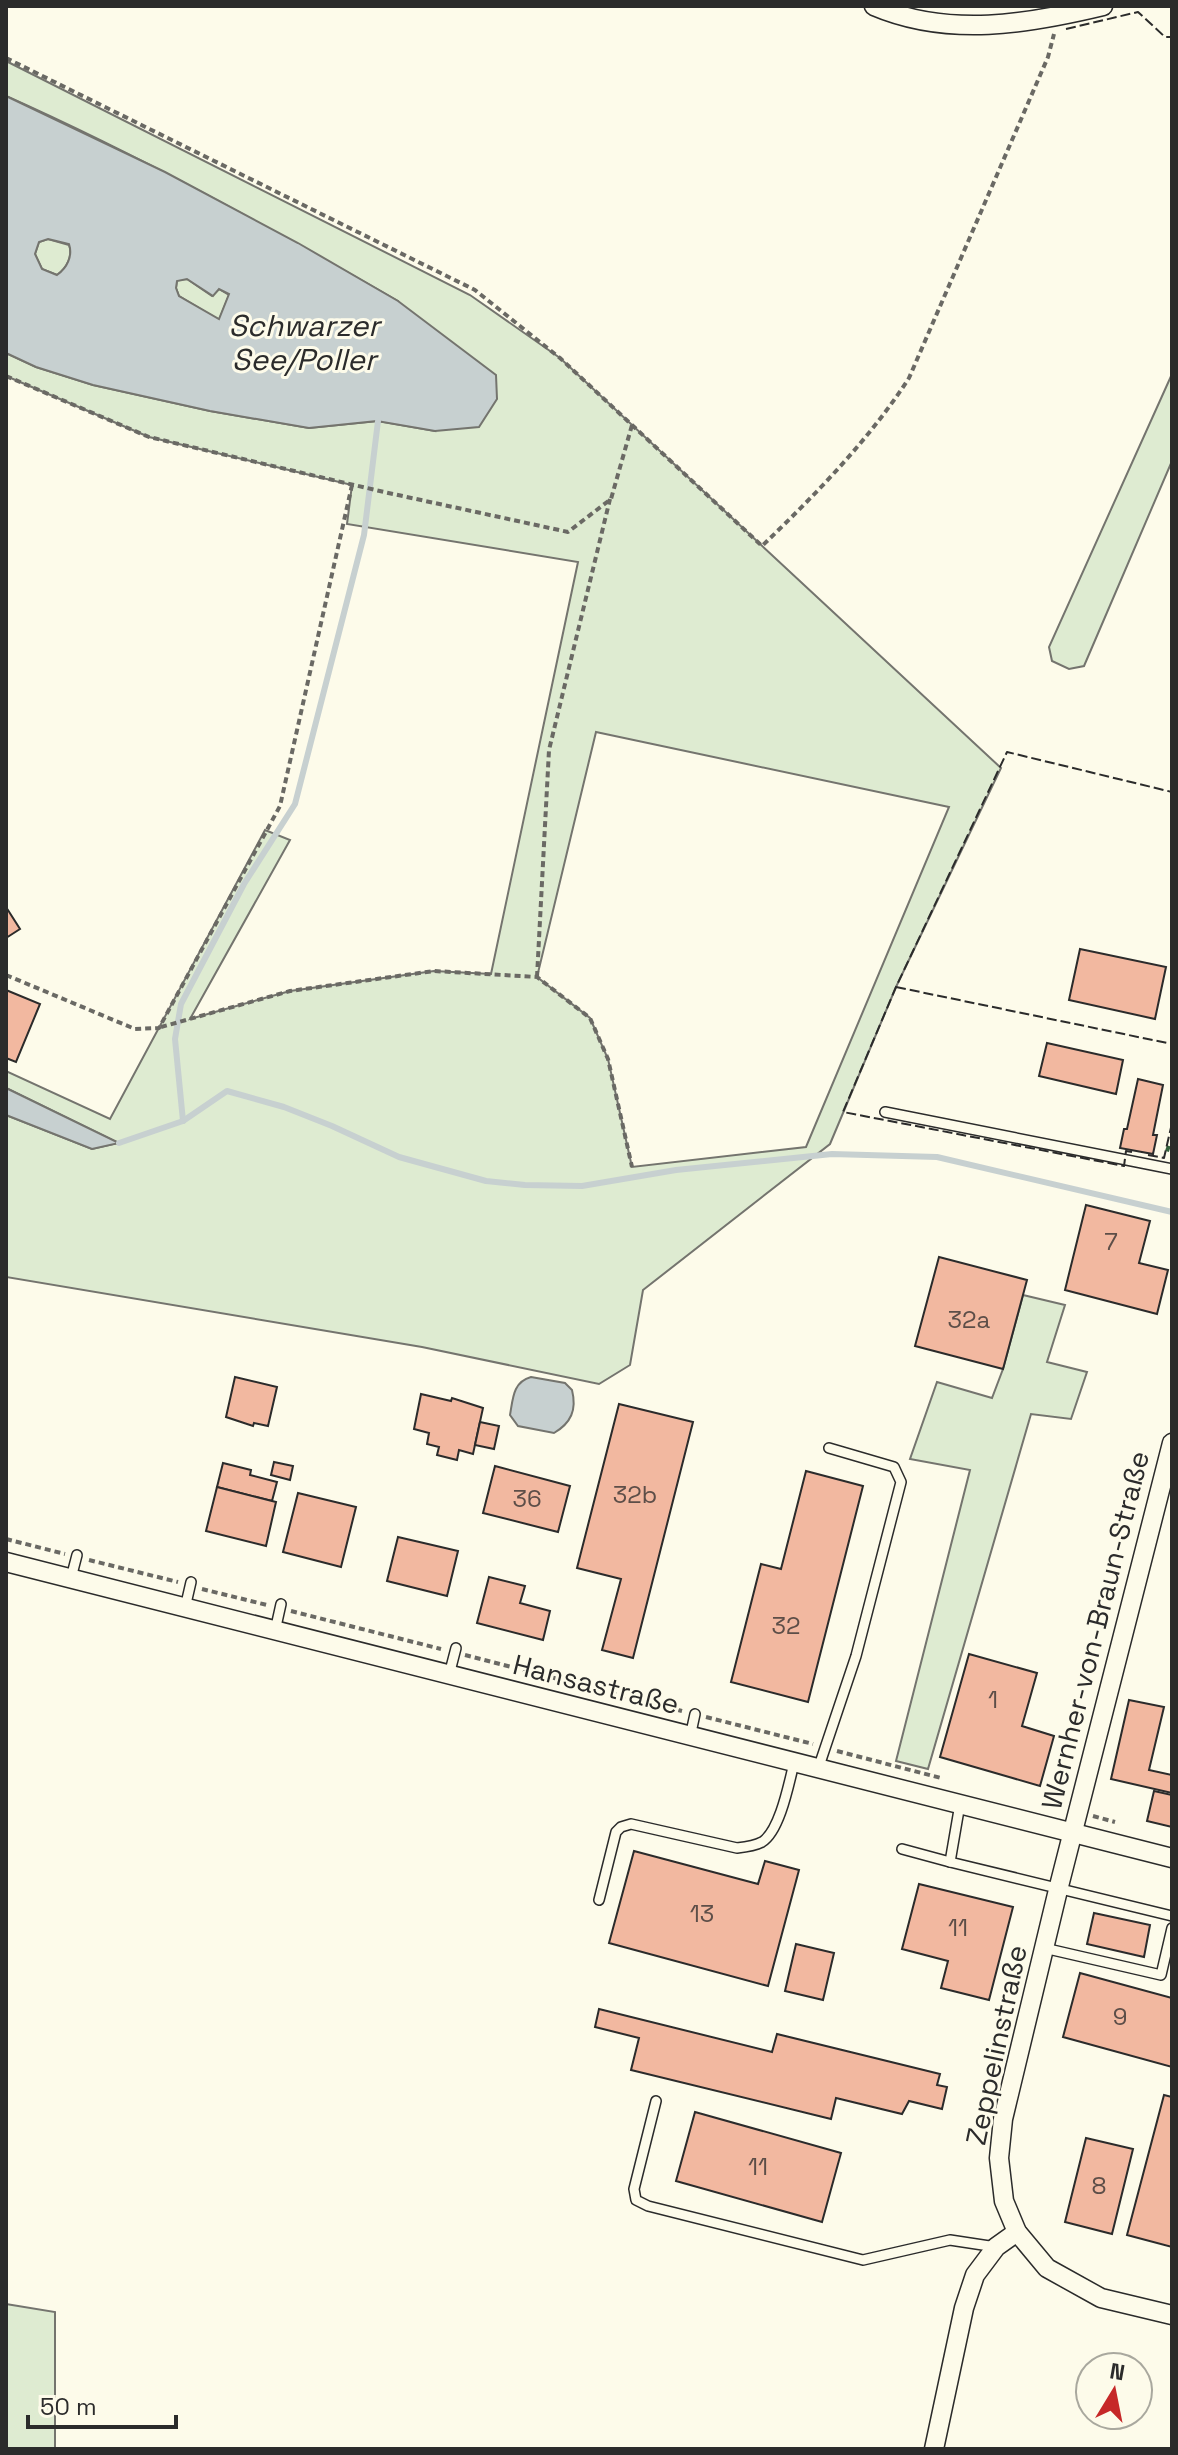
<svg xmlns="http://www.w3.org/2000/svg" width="1178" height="2455" font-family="'Space Grotesk',sans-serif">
<rect width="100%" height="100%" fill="#fdfbea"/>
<g fill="#deebd1" stroke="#74746e" stroke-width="2" fill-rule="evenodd">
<path d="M6 61 470 295 560 358 1001 768 896 987 830 1144 643 1290 630 1365 599 1384 422 1347 6 1277V1115L92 1149 118 1143 6 1088V1071L110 1119 265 830 290 840 190 1019 290 991 434 971 491 974 578 562 347 524 352 485 149 437 6 376V353L36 367 93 385 210 411 309 428 378 421 435 431 398 301C270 228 141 156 6 96ZM596 732 949 807 806 1147 632 1167 608 1059 590 1018 537 977Z"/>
<path d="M48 239 69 245C73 256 67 268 57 275L42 269 35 254 39 242Z"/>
<polygon points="187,279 212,296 219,289 229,295 219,320 179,296 176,288 177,280"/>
<polygon points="1172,374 1172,461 1084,666 1069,669 1052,661 1049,647"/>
<polygon points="1023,1295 1065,1305 1047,1362 1087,1372 1071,1419 1031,1414 928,1769 896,1761 970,1470 910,1459 937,1382 992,1398 1003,1369"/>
<polygon points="6,2304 55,2312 55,2449 6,2449"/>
</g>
<g fill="#c7d0d0" stroke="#74746e" stroke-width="2" fill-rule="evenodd">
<path d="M6 96 165 172 298 243 398 301 496 375 497 399 479 427 435 431 377 421 309 428 210 411 93 385 36 367 6 353ZM48 239 69 244C73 256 67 268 57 275L42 269 35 254 39 242ZM187 279 213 296 219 289 229 294 219 319 179 296 176 288 177 281Z"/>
<polygon points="6,1088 119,1143 92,1149 6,1115"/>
<path d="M531 1377 565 1383 572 1390C577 1410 571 1423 554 1433L518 1426 510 1415C513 1398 513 1382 531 1377Z"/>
</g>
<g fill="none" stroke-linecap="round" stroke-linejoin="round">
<g stroke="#c7d0d0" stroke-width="6">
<polyline points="183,1121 175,1039 181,1004 244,884 295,804 364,535 378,421"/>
<polyline points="119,1143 183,1121 227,1091 284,1107 332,1126 399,1157 486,1181 525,1185 582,1186 676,1170 832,1154 937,1157 1172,1212"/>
</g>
</g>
<g fill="#f2b8a0" stroke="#2b2b2b" stroke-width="2">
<polygon points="6,907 20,929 6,938"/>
<polygon points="1080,949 1166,967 1155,1019 1069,1000"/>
<polygon points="6,990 40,1004 16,1062 6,1058"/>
<polygon points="1047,1043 1123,1060 1116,1094 1039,1076"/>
<polygon points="1138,1079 1163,1085 1153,1135 1157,1135 1153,1154 1120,1148 1124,1129 1127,1129"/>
<polygon points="1086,1205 1150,1221 1139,1263 1168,1270 1157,1314 1065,1290"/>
<polygon points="939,1257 1027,1280 1003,1369 915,1346"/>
<polygon points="235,1377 277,1387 268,1426 254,1423 253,1426 226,1417"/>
<polygon points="421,1394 451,1401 452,1398 483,1408 473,1454 459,1450 457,1460 437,1455 439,1447 427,1444 429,1433 414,1429"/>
<polygon points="619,1404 693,1422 633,1658 602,1650 621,1579 577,1568"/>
<polygon points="480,1422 499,1426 494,1449 475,1445"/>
<polygon points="274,1462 293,1466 290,1480 271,1475"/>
<polygon points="223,1463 251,1470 250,1475 277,1482 272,1501 217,1487"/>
<polygon points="495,1466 570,1486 558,1532 483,1513"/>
<polygon points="806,1471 863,1486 808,1702 731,1682 761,1564 781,1569"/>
<polygon points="217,1487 276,1502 266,1546 206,1531"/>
<polygon points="298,1493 356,1507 341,1567 283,1552"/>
<polygon points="398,1537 458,1551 447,1596 387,1581"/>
<polygon points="489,1577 525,1586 520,1603 550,1611 543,1640 477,1623"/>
<polygon points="969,1654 1037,1673 1022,1726 1054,1736 1040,1786 940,1757"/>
<polygon points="1129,1700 1164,1707 1149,1770 1172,1775 1172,1793 1111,1779"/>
<polygon points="1154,1791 1172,1795 1172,1827 1147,1821"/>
<polygon points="634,1851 758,1884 765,1861 799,1870 768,1986 609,1943"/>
<polygon points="919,1884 1013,1907 989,2000 941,1988 948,1961 902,1949"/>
<polygon points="1094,1913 1150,1925 1144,1957 1087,1944"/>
<polygon points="796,1944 834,1953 823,2000 785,1991"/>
<polygon points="1080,1973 1172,1998 1172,2067 1063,2037"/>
<polygon points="599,2009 772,2052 777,2034 940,2074 937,2085 947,2087 942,2109 909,2101 902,2114 836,2098 831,2119 631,2070 639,2038 595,2027"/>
<polygon points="1164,2095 1172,2097 1172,2247 1127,2235"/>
<polygon points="695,2112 841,2153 822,2222 676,2181"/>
<polygon points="1086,2138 1133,2149 1112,2234 1065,2222"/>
</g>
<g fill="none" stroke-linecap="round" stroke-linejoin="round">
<defs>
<g id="service">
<polyline points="885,1112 1172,1169"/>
<polyline points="71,1578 77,1555"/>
<polyline points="185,1608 191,1582"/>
<polyline points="275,1631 281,1604"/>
<polyline points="449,1675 456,1648"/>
<polyline points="690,1737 695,1714"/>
<polyline points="818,1769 856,1656 901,1482 894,1467 829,1448"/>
<polyline points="960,1804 950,1862 1172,1916"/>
<polyline points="902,1849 950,1862"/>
<path d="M599 1900 616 1832 621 1827 631 1824 737 1848C746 1847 755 1846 762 1842 780 1831 789 1783 794 1763"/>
<polyline points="1044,1948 1161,1975 1172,1928"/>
<polyline points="656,2101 634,2189 636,2200 648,2206 863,2260 950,2240 996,2247"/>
</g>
<g id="minor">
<path d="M874 6C949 38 1028 24 1103 6"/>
<polyline points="1172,1443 1058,1890 1003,2119 999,2158 1004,2201 1017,2232 1047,2268 1101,2298 1172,2315"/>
<polyline points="6,1562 1172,1858"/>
<polyline points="934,2449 964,2308 975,2275 996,2247 1017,2232"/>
</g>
</defs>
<use href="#service" stroke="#2b2b2b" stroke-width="12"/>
<use href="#minor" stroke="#2b2b2b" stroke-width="21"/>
<g stroke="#6a6964" stroke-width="4" stroke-dasharray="6 4" stroke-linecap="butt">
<path d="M6 58 475 290 560 358 762 546C815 495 869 440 909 378L1048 57 1054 34"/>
<polyline points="6,376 149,437 384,492 568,532 611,499 632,425"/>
<polyline points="6,975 135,1029 159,1028 280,806 352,485"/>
<polyline points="537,977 549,750 610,499"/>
<polyline points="161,1027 290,991 434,971 537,977 590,1018 608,1059 632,1167"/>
<polyline points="6,1539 65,1554"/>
<polyline points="89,1560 178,1582"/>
<polyline points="202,1589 267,1605"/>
<polyline points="291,1611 441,1649"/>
<polyline points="465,1655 682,1711"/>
<polyline points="706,1717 813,1744"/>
<polyline points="837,1751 941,1778"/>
<polyline points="1093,1816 1115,1822"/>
</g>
<use href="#service" stroke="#fdfbea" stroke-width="9"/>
<use href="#minor" stroke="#fdfbea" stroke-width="18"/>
<polyline stroke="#34623c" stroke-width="6" stroke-dasharray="4 6" stroke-linecap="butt" points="1166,1148 1172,1150"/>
<g stroke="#2b2b2b" stroke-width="2" stroke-dasharray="10 4" stroke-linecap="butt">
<polyline points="1066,29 1138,12 1165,37 1172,37"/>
<polyline points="896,987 1172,1044"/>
<polyline points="1132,1152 1126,1151 1124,1166 843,1112 896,987 1007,752 1172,792"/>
<polyline points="1148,1155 1164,1158 1172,1123"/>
</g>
</g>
<g text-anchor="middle" stroke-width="6" stroke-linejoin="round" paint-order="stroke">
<g font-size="24" fill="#5d4e48">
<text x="1111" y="1250">7</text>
<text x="969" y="1328">32a</text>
<text x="635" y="1503">32b</text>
<text x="527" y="1507">36</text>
<text x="786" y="1634">32</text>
<text x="993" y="1708">1</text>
<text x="702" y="1922">13</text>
<text x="958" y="1936">11</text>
<text x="1120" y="2025">9</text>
<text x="758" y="2175">11</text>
<text x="1099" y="2194">8</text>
</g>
<g font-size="28" fill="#2b2b2b" stroke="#fdfbea">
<text transform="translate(1095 1630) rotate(-76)" y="10">Wernher-von-Braun-Straße</text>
<text transform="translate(596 1684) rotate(14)" y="10">Hansastraße</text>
<text transform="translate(996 2045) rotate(-78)" y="10">Zeppelinstraße</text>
</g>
<g font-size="30" font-style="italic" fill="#2b2b2b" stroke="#fdfbea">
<text x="304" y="336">Schwarzer<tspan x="304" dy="34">See/Poller</tspan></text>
</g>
</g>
<rect width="1178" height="2455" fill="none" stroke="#2b2b2b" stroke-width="16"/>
<g transform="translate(1114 2391) rotate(10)"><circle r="38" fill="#fdfbea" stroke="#a9a89e" stroke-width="2"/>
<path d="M0-6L14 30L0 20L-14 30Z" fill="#c62828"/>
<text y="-12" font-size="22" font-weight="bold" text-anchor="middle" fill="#2b2b2b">N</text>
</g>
<path d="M28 2415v12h148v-12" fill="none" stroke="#2b2b2b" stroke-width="4"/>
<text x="40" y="2415" font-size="24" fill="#2b2b2b" stroke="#fdfbea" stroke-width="6" paint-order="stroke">50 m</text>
</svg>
